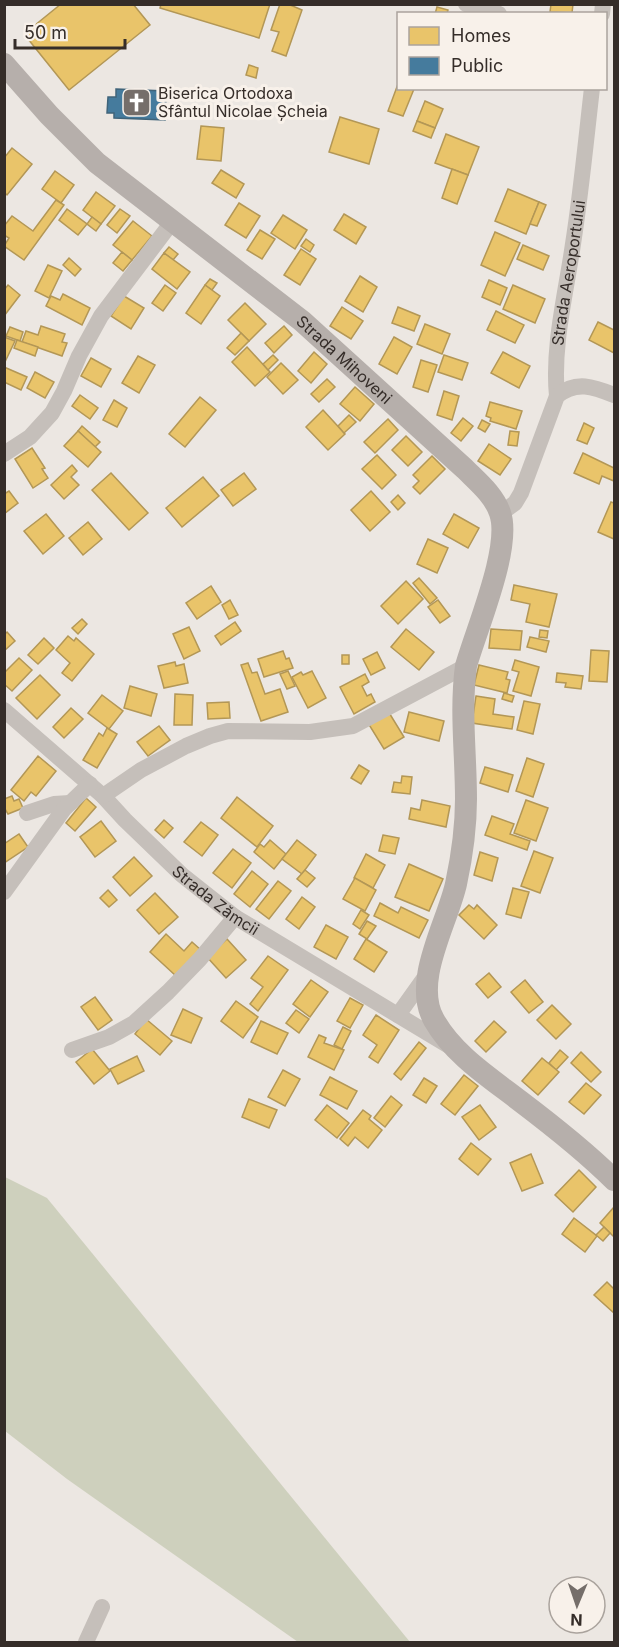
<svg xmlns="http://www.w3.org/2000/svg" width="619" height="1647" font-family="Inter,sans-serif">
<rect width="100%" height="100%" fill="#ece7e2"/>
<polygon fill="#ced0bd" points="5,1177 47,1198 410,1642 298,1642 67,1479 5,1431"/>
<g fill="#e9c46a" stroke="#b39756" stroke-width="1.5">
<polygon points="61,4 133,4 150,25 69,90 24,34"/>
<polygon points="161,4 270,4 259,38 160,8"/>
<polygon points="280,4 288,4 302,10 286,56 272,51 279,32 271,30"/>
<polygon points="551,4 573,4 572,13 550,12"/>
<polygon points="437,7 448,10 447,14 435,14"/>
<polygon points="249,65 258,68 256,78 246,75"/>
<polygon points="398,84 398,88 414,89 403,116 388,111"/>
<polygon points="425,101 443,109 435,128 417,121"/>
<polygon points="340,117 379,129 369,164 329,152"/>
<polygon points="417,121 435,128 431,138 413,131"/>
<polygon points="201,126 224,128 221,161 197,159"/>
<polygon points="446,134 479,147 468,175 435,163"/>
<polygon points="12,148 32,164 7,195 4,192 4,158"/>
<polygon points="452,169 468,175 457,204 442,198"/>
<polygon points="221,170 244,184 236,198 212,183"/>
<polygon points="55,171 74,185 61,203 42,189"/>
<polygon points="508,189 539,202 526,234 495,221"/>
<polygon points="96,192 115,206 101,224 83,210"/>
<polygon points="56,200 64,205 24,260 4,246 9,238 4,235 4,226 12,216 33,231"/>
<polygon points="539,202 546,205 537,226 530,224"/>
<polygon points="239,203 260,216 246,238 225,225"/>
<polygon points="67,209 87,224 78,235 59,220"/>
<polygon points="120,209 130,216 117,233 107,225"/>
<polygon points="344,214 366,227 356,244 334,230"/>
<polygon points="283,215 307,230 295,249 271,233"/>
<polygon points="92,217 101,224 96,231 87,224"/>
<polygon points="133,221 152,236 132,260 113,245"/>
<polygon points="260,230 275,239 262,259 247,250"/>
<polygon points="495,232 520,243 505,276 481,265"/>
<polygon points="306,239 314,245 310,252 301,246"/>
<polygon points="523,245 549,256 543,270 517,259"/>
<polygon points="169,247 178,254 173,260 164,253"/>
<polygon points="301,249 316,259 300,285 284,275"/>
<polygon points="122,252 132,260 123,271 113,263"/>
<polygon points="164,253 190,272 177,289 152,269"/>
<polygon points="69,258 81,269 75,276 63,265"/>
<polygon points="48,265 62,271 49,298 35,291"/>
<polygon points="360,276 377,287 363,312 345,301"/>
<polygon points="210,279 217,283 212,290 205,285"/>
<polygon points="489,280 507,288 500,305 482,297"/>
<polygon points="8,285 20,295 4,316 4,290"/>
<polygon points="165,285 176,293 163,311 152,303"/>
<polygon points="205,285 220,296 201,324 186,313"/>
<polygon points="513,285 545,299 535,323 503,309"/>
<polygon points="63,294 90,308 82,325 46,306 51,296 60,300"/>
<polygon points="124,296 144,308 131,329 111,316"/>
<polygon points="245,303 266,324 249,341 228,320"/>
<polygon points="342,307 363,321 351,339 330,326"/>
<polygon points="398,307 420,316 414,331 392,323"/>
<polygon points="496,311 524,325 515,343 487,330"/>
<polygon points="598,322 614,330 614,353 589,340"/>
<polygon points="425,324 450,334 442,354 417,344"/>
<polygon points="41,326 65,334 62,342 67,343 62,356 22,342 26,331 38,335"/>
<polygon points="284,326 292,335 274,353 265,343"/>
<polygon points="10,327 23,332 20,341 6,336"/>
<polygon points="241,333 249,341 235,355 227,348"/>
<polygon points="4,337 15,341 4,364"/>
<polygon points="394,337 412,347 397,374 379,364"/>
<polygon points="17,340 38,347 35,356 14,348"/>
<polygon points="247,347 270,372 255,386 232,362"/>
<polygon points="314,352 327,364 311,383 298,371"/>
<polygon points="503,352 530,366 519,388 491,373"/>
<polygon points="273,355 278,360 268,370 263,364"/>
<polygon points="444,355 468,363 462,380 438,372"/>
<polygon points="138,356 155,365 139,393 122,383"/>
<polygon points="91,358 111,369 101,387 81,376"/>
<polygon points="421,360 437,365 428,392 413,387"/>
<polygon points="281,363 298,380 283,394 267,377"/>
<polygon points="4,367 27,377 21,390 4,382"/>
<polygon points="35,372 54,382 45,398 27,388"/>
<polygon points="327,379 335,387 319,402 311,394"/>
<polygon points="355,387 374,404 360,421 340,404"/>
<polygon points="444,391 459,396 452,420 437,415"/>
<polygon points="80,395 98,408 90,419 72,406"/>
<polygon points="200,397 216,410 185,447 169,434"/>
<polygon points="114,400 127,408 117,427 103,420"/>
<polygon points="490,402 522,411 516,429 490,421 491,418 486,416"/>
<polygon points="323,410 345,434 328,450 306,427"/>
<polygon points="349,415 356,422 344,433 338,426"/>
<polygon points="463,418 473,426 461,441 451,433"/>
<polygon points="388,419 398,430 375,453 364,442"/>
<polygon points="482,420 490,424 485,432 478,428"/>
<polygon points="584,423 594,428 587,444 577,440"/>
<polygon points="82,426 100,442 95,447 78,431"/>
<polygon points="78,431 101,452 88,467 64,446"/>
<polygon points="510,431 519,432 517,446 508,445"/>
<polygon points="406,436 422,452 408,466 392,450"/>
<polygon points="489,444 511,459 500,475 478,461"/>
<polygon points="32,448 45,468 42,469 48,478 33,488 15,459"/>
<polygon points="583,453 614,468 614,481 602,476 599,484 574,473"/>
<polygon points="377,455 396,475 382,489 362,469"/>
<polygon points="432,456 445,469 420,494 413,487 419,481 413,475"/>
<polygon points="72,465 77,471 71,477 79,485 64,499 51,485"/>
<polygon points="111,473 148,513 129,530 92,490"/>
<polygon points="244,473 256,489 233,506 221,490"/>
<polygon points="203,477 219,496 182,527 166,508"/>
<polygon points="9,491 18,503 4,514 4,494"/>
<polygon points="371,491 390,512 370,531 351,510"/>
<polygon points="398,495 405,503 398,510 391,502"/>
<polygon points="611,502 614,503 614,539 598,532"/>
<polygon points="46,514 64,536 43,554 24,531"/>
<polygon points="454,514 479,528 468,548 443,534"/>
<polygon points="88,522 102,539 83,555 69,538"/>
<polygon points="428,539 448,548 437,573 417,564"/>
<polygon points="419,578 437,598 430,604 413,583"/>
<polygon points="406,581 423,599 398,624 381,606"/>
<polygon points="514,585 557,594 549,627 526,622 530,604 511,600"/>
<polygon points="211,586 221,602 197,619 186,603"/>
<polygon points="230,600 238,615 229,619 222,605"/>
<polygon points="438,600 450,616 440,623 428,607"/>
<polygon points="82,619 87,624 78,634 72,628"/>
<polygon points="235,622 241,631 221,645 215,636"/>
<polygon points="189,627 200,651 184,659 173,634"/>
<polygon points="406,629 434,652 419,670 391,647"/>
<polygon points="491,629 522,631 520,650 489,648"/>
<polygon points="540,630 548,631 547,638 539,637"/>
<polygon points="7,632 15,641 4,651 4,635"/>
<polygon points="68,636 74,641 76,638 94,654 72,681 62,673 70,663 56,650"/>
<polygon points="530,637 549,641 546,652 527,647"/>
<polygon points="44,638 54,648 38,664 28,655"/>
<polygon points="591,650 609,651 607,682 589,681"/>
<polygon points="283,651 286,659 289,658 293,668 264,677 258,659"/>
<polygon points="377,652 385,668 371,675 363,659"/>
<rect x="342" y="655" width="7" height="9"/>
<polygon points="19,658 32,670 12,691 4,684 4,673"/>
<polygon points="515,660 539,667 531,696 513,691 519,672 512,670"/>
<polygon points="175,662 176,666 184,664 188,683 164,688 158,666"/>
<polygon points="248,663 252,673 257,672 265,694 280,689 288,712 261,721 241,665"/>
<polygon points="479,665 508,672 506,679 510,680 507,693 474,685"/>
<polygon points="288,671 295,686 287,689 280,674"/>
<polygon points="312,671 326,698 308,708 292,677 301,672 303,675"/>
<polygon points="557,673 583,676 581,689 565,687 566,683 556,682"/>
<polygon points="365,674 369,682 362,686 367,696 371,694 375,702 354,714 340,687"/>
<polygon points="40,675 60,695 37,719 16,698"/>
<polygon points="130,686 157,694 151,716 124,708"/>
<polygon points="504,693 514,696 512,702 502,699"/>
<polygon points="175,694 193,695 192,725 174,725"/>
<polygon points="102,695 123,711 109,729 88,713"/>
<polygon points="476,696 495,699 493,714 514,717 512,729 472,723"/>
<polygon points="524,701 540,704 533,734 517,730"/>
<polygon points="229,702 230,718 208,719 207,703"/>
<polygon points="71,708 83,719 64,738 53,727"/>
<polygon points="388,711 404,737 384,749 368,723"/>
<polygon points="409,712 444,721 439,741 404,732"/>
<polygon points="159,726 170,740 148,756 137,742"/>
<polygon points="107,728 117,734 97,768 83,760 99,733 103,736"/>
<polygon points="38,756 56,771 36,796 31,792 24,801 11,790"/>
<polygon points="527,758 544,764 533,797 516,791"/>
<polygon points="359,765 369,771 361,784 351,778"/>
<polygon points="485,767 513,775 508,792 480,783"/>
<polygon points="402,776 412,777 410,794 392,792 394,782 401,783"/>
<polygon points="12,796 14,801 19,799 23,808 8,814 4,807 4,799"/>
<polygon points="237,797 273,826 257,847 221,818"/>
<polygon points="86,798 96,807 75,831 66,823"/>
<polygon points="422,800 450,806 446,827 409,819 411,808 420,810"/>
<polygon points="526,800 548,808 536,841 514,833"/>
<polygon points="492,816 514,824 510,834 530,841 527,850 485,835"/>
<polygon points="164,820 173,828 164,838 155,830"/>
<polygon points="101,821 116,841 95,857 80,837"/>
<polygon points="201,822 218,835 202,856 184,842"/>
<polygon points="19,834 28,847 4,863 4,844"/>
<polygon points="383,835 399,838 395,854 379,851"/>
<polygon points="270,840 286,854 274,869 254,852 260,844 264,847"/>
<polygon points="297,840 316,855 302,874 282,859"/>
<polygon points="233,849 251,863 232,888 213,873"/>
<polygon points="534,851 553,858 540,893 521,886"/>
<polygon points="480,852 498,858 492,881 474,875"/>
<polygon points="366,854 385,865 373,888 354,878"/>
<polygon points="134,857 152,876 130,896 113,877"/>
<polygon points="409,864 443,879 429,911 395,897"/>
<polygon points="305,870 315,878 307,887 297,879"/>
<polygon points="252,871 268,884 250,907 234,894"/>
<polygon points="355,878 376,890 365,911 343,899"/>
<polygon points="278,881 291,891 269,919 256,909"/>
<polygon points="513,888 529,892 521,918 506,914"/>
<polygon points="108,890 117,900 109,907 100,898"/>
<polygon points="155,893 178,917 159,934 137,910"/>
<polygon points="302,897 315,907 299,929 286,919"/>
<polygon points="380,903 398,913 401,907 428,920 419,938 374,916"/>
<polygon points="469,905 474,909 477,905 497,925 484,939 459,915"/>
<polygon points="361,910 369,915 360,929 353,924"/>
<polygon points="367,921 376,926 367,939 359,934"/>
<polygon points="326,925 348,937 336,959 314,947"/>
<polygon points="166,934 184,951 192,942 201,950 176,976 150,952"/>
<polygon points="227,939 246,960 226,978 207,957"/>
<polygon points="366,939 387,952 374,972 354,959"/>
<polygon points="268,956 288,970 258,1011 250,1004 263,987 251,978"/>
<polygon points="489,973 501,987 488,998 476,984"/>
<polygon points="311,980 328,992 310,1017 293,1004"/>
<polygon points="525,980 543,1002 529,1013 511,992"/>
<polygon points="95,997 112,1020 98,1030 81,1007"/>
<polygon points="350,998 363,1005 350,1028 337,1021"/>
<polygon points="236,1001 258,1017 243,1038 221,1021"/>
<polygon points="552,1005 571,1024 556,1039 537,1020"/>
<polygon points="183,1009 202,1018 191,1043 171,1035"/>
<polygon points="296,1010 309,1019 299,1033 286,1023"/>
<polygon points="376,1015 399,1030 378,1063 369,1057 377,1045 363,1035"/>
<polygon points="146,1019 172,1041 160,1055 135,1034"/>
<polygon points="261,1021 288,1033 277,1054 251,1042"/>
<polygon points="494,1021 506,1032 486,1052 475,1041"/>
<polygon points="343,1027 351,1031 342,1049 334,1045"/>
<polygon points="319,1035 326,1038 324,1043 344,1050 334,1070 308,1057"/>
<polygon points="419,1042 426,1048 401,1080 394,1074"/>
<polygon points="92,1049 110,1071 94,1084 76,1062"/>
<polygon points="560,1050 568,1057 556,1070 549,1063"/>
<polygon points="581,1052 601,1072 591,1082 571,1063"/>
<polygon points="137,1056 144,1071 118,1084 110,1069"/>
<polygon points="542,1058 559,1072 538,1095 522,1081"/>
<polygon points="283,1070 300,1079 285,1106 268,1097"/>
<polygon points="464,1075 478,1086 455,1115 441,1104"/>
<polygon points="330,1077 357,1091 347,1109 320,1095"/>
<polygon points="424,1078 437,1086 426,1103 413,1095"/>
<polygon points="586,1083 601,1095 584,1114 569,1102"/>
<polygon points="391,1096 402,1105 385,1127 374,1118"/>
<polygon points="249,1099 277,1110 269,1128 242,1117"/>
<polygon points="327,1105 349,1123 337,1138 315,1120"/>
<polygon points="480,1105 496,1127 479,1140 462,1117"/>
<polygon points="363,1110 371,1116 369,1119 382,1130 368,1148 355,1137 348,1146 340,1139"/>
<polygon points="471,1143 491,1159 478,1175 459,1159"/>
<polygon points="531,1154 543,1183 522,1191 510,1163"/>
<polygon points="579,1170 596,1187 573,1212 555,1195"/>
<polygon points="614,1207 614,1237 600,1223"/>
<polygon points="574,1218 597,1236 585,1252 562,1234"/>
<polygon points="604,1227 610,1233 603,1241 596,1235"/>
<polygon points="607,1282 614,1289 614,1313 594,1295"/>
</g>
<polygon fill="#457b9d" stroke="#40647a" stroke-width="1.5" points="116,89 166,91 165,120 114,118 114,113 107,113 108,97 116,97"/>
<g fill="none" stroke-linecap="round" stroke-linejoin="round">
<g stroke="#c5bfba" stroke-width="16">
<polyline points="466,4 499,14"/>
<polyline points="602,14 603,4"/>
<path id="s1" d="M557 396C552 347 566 293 573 244 581 193 586 140 592 88"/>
<polyline points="4,454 30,437 52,413 64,391 79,356 101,316 172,222"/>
<path d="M500 514 515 503 521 493 557 396C576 380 594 387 614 395"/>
<path id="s2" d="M4 710 103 796 125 820 182 875 235 917 449 1046"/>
<polyline points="103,796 141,770 186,746 210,736 228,731 310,732 353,726 466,666"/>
<polyline points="27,813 54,804 70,803"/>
<polyline points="4,892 64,809 90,784"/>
<polyline points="398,1015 428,973"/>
<polyline points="72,1050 109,1037 134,1023 168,992 200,959 235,917"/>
<polyline points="86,1642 102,1607"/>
</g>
<path stroke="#b6afab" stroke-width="22" id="s3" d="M4 64 49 115 97 163 302 321 465 469C478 482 494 495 500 513 512 547 476 630 466 666 460 711 466 754 466 799 466 827 462 856 456 884 447 924 412 981 434 1020 454 1055 489 1077 520 1101 553 1126 585 1151 614 1180"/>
</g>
<defs>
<symbol id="church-square" viewBox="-11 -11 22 22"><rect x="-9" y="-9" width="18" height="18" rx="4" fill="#756e6a" stroke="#f8f1ea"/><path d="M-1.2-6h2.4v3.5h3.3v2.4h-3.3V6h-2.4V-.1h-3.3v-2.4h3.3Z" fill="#fff"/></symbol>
</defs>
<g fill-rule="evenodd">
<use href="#church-square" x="120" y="86" width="33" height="33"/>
</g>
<g text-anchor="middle" stroke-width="6" stroke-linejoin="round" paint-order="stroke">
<g font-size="16" fill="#352d29" stroke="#f8f1ea" text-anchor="start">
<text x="158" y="99">Biserica Ortodoxa<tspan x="158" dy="18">Sfântul Nicolae Șcheia</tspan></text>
</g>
<g font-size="16" fill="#352d29" stroke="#f8f1ea">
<text dy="6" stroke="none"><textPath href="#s1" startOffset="124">Strada Aeroportului</textPath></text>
<text dy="6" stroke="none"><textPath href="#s3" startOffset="452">Strada Mihoveni</textPath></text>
<text dy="6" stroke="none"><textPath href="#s2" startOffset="285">Strada Zămcii</textPath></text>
</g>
</g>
<rect width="619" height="1647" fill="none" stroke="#352d29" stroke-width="12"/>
<rect x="397" y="12" width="210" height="78" fill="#f8f1ea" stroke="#aaa39d" stroke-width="1.5"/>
<rect x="409" y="27" width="30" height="18" fill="#e9c46a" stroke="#aaa39d" stroke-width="1.5"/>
<text x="451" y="42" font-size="18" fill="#352d29">Homes</text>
<rect x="409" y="57" width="30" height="18" fill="#457b9d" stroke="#aaa39d" stroke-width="1.5"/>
<text x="451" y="72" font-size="18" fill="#352d29">Public</text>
<g transform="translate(577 1605) rotate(182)"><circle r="28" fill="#f8f1ea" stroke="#aaa39d" stroke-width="1.5"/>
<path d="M0-4.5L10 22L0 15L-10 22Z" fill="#756e6a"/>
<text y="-9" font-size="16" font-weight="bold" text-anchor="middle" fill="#352d29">N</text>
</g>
<path d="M15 39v9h110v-9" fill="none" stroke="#352d29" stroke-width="3"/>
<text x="24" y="39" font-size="18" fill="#352d29" stroke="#f8f1ea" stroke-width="4.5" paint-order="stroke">50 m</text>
</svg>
